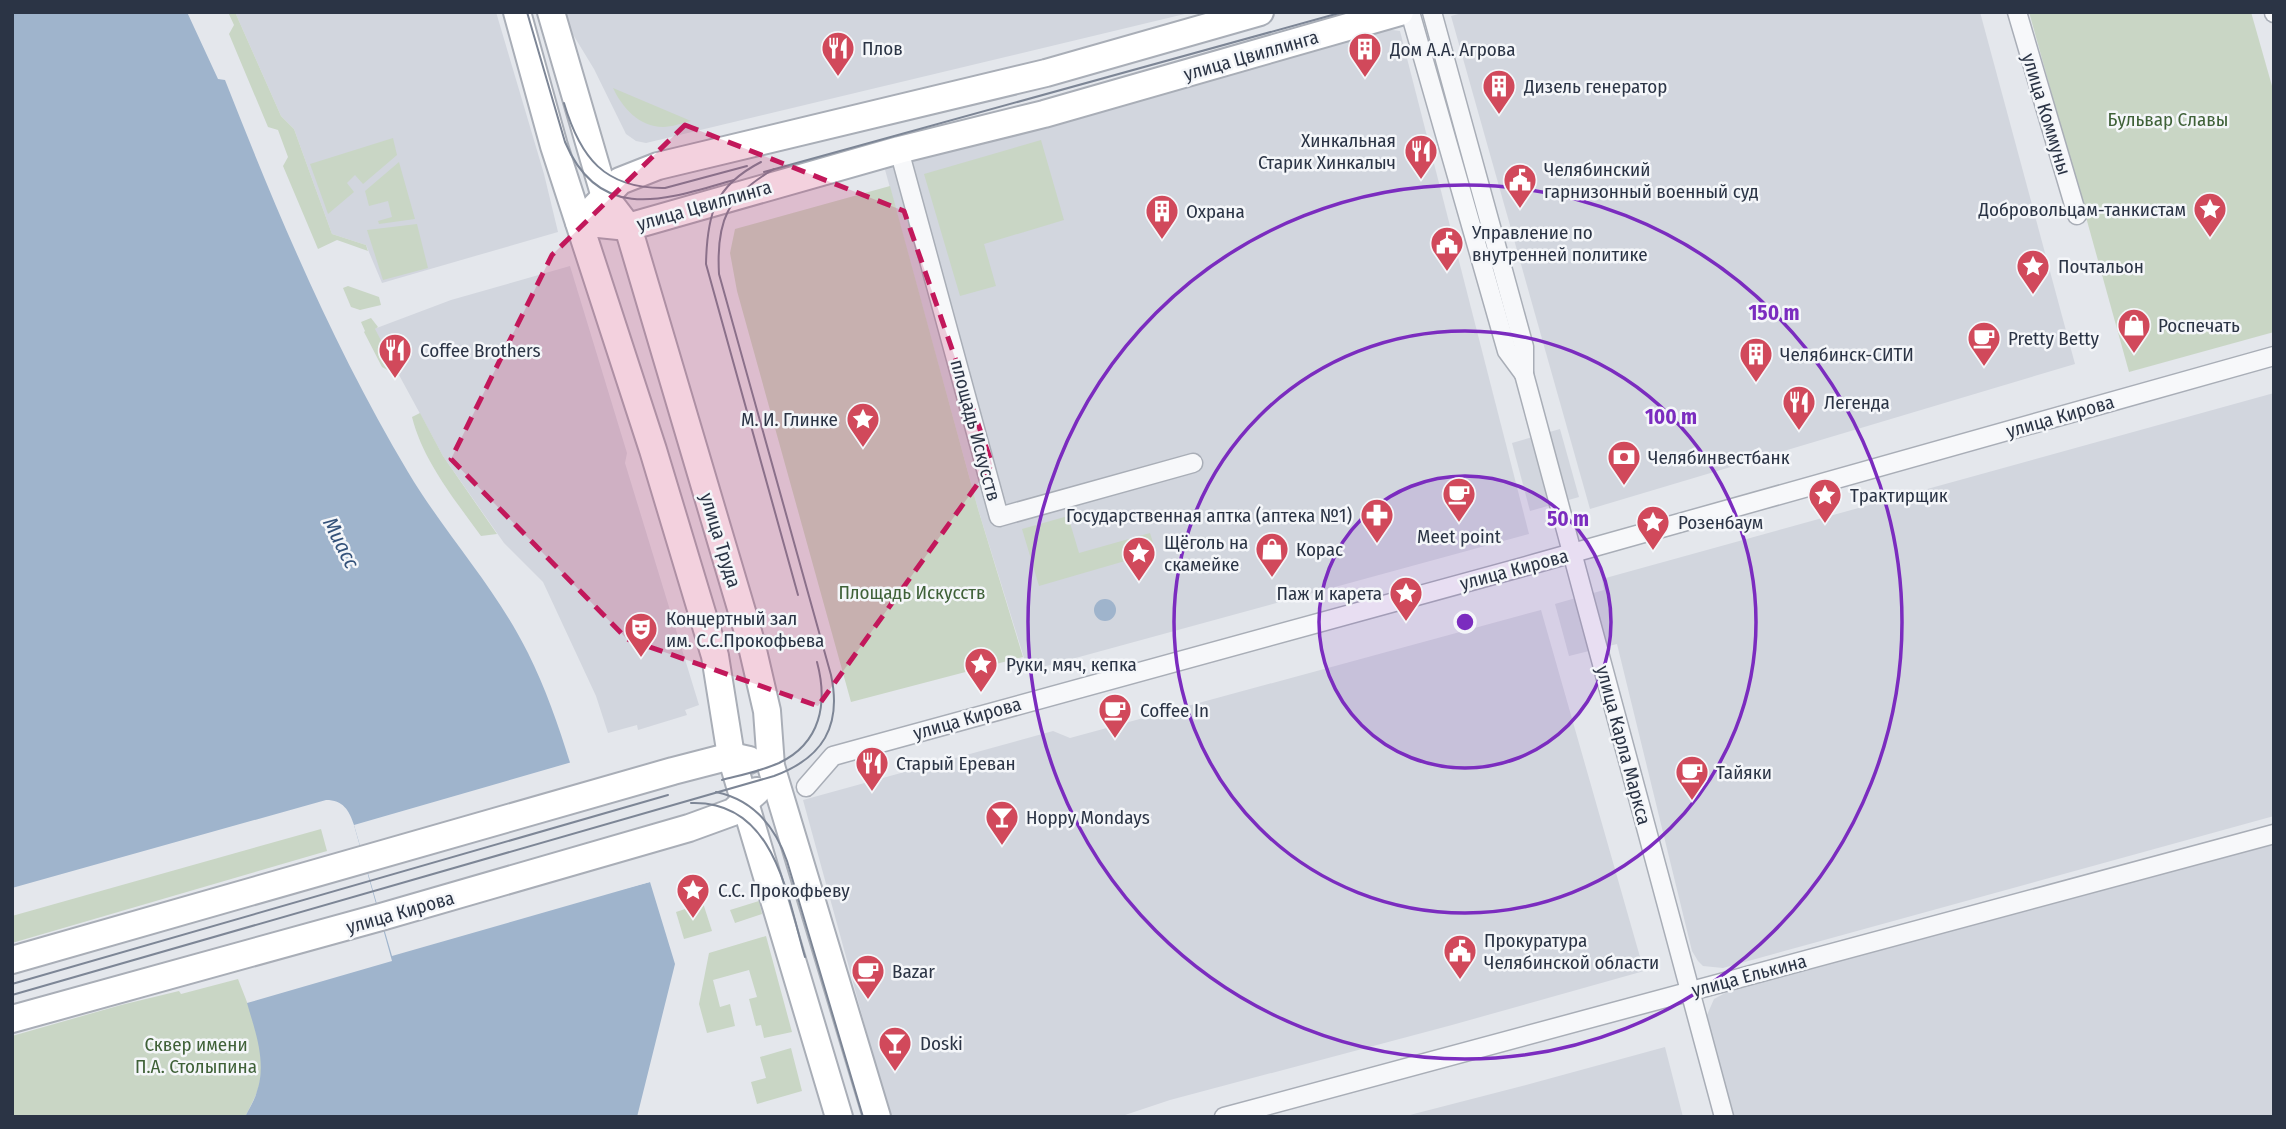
<svg xmlns="http://www.w3.org/2000/svg" width="2286" height="1129" font-family="'Fira Sans Condensed',sans-serif">
<rect width="100%" height="100%" fill="#e4e7ec"/>
<g fill="#d2d6de">
<polygon points="235,12 496,12 544,174 558,232 382,283 366,245 332,234 294,129 281,116"/>
<polygon points="563,12 1193,12 646,143 636,141 626,134 594,69 566,23"/>
<polygon points="1466,12 1980,12 2075,364 1590,509 1451,16"/>
<polygon points="1378,28 1400,31 1529,534 1028,671 978,509 884,166"/>
<polygon points="570,266 627,453 625,463 699,705 685,710 687,715 638,730 637,725 608,733 596,696 543,582 504,543 443,456 374,329 451,300"/>
<polygon points="2274,393 2274,816 1723,968 1703,966 1698,961 1692,951 1617,644 1569,656 1555,604 1604,590 1602,579"/>
<polygon points="1560,429 1579,497 1530,511 1512,443"/>
<polygon points="1541,610 1644,971 1452,1025 1170,1100 1119,1117 890,1117 803,800 1053,731 1070,738"/>
<polygon points="2274,840 2274,1117 1732,1117 1707,1031 1707,1015 1714,999 1727,992"/>
<polygon points="1665,1047 1683,1117 1402,1117 1526,1085"/>
</g>
<g fill="#c9d6c5">
<polygon points="228,12 235,12 281,116 294,129 332,234 366,245 368,251 337,240 318,249 283,166 288,157 278,130 268,127 229,34 234,25"/>
<polygon points="2029,12 2251,12 2274,93 2274,332 2129,372"/>
<path d="M613 88 691 121C682 123 672 127 663 127 639 127 622 107 613 88Z"/>
<polygon points="393,138 397,155 363,184 355,175 347,183 354,192 328,214 310,164"/>
<polygon points="1041,140 1064,220 984,244 996,286 960,296 924,174"/>
<polygon points="399,162 415,219 379,224 378,221 392,217 388,201 369,206 365,191"/>
<polygon points="890,186 978,509 1023,657 851,702 737,291 730,253 735,229"/>
<polygon points="417,224 428,268 383,280 367,230"/>
<polygon points="348,286 379,297 381,305 360,310 351,307 343,288"/>
<polygon points="371,318 378,327 375,329 396,369 391,372 382,367 364,332 365,331 361,322"/>
<path d="M420 413 443 456 497 534 481 536C455 500 423 461 412 417Z"/>
<polygon points="1068,516 1079,553 1150,533 1156,552 1039,586 1022,529"/>
<polygon points="321,829 327,851 12,943 12,916"/>
<polygon points="759,901 762,914 735,923 730,910"/>
<polygon points="703,903 712,931 684,939 676,912"/>
<polygon points="766,936 792,1032 764,1038 761,1025 756,1026 749,999 757,997 749,970 713,980 720,1007 730,1004 735,1026 707,1033 699,1004 709,953"/>
<path d="M238 979C251 1012 270 1056 257 1092 254 1100 249 1109 245 1117H12V1036L121 1005 179 991 181 994Z"/>
<polygon points="791,1048 802,1091 757,1104 751,1082 766,1078 760,1057"/>
</g>
<g fill="#9fb4cc">
<path d="M12 12H187L218 79 225 80C278 215 334 348 408 472 445 534 496 588 528 653 564 725 584 815 608 893L650 882 675 964 637 1117H245C249 1109 255 1100 257 1091 267 1062 255 1031 247 1003L392 961 354 825C349 810 343 800 326 800L12 888Z"/>
<circle cx="1105" cy="610" r="11"/>
</g>
<polygon fill="#e4e7ec" points="572,762 610,889 649,878 650,882 392,956 354,825"/>
<g fill="none" stroke-linecap="round" stroke-linejoin="round">
<defs>
<g id="street">
<polyline points="1410,12 1507,351 1524,374"/>
<polyline points="1432,12 1524,347 1524,374 1724,1117"/>
<polyline points="2017,12 2077,215"/>
<polyline points="2274,12 2274,13"/>
<polyline points="899,150 999,517 1193,463"/>
<polyline points="806,787 833,756 1537,563 2274,356"/>
<polyline points="1224,1117 2274,834"/>
</g>
<g id="secondary">
<polyline points="517,12 554,146 653,450 715,656 731,756 839,1117"/>
<polyline points="551,12 605,197 628,227 751,642 767,711 771,766 877,1117"/>
<polyline points="595,207 620,181 658,166 1046,73 1260,12"/>
<polyline points="579,222 628,227 899,150 1044,114 1400,12"/>
<polyline points="12,960 673,771 731,756 749,760"/>
<polyline points="12,1019 381,917 689,828 733,812 757,791"/>
</g>
</defs>
<use href="#street" stroke="#a9aeb7" stroke-width="21"/>
<use href="#secondary" stroke="#a9aeb7" stroke-width="30"/>
<use href="#street" stroke="#f7f8fa" stroke-width="18"/>
<use href="#secondary" stroke="#fff" stroke-width="26"/>
<g stroke="#7d8696" stroke-width="2">
<path d="M527 12 565 142C600 225 667 199 734 180"/>
<path d="M564 103C580 157 604 189 665 188L747 166"/>
<path d="M761 162C714 186 707 215 706 264L798 595"/>
<polyline points="764,172 1343,12"/>
<path d="M722 780C741 775 761 771 779 763 821 743 828 703 817 662"/>
<path d="M716 792C754 800 775 826 787 861L863 1117"/>
<path d="M691 803C775 800 787 896 805 957"/>
<polyline points="12,984 668,795"/>
<path d="M12 995 774 776C823 758 842 726 831 675L719 274C716 221 727 196 774 169"/>
</g>
</g>
<path fill="#c2185b" fill-opacity="0.2" stroke="#c2185b" stroke-width="5" stroke-dasharray="14 9" stroke-linejoin="round" d="M685 125 904 211 992 464 818 706 627 639 451 459 552 255Z"/>
<circle cx="1465" cy="622" r="146" fill="#7b2cbf" fill-opacity=".12"/>
<g fill="none" stroke="#7b2cbf" stroke-width="3.5">
<circle cx="1465" cy="622" r="146"/>
<circle cx="1465" cy="622" r="291"/>
<circle cx="1465" cy="622" r="437"/>
</g>
<defs>
<symbol id="restaurant-pin" viewBox="-11 -11 22 30"><path d="M0 17L-7.5 6A9.5 9.5 0 1 1 7.5 6Z" fill="#d1495b" stroke="#f4f6f9"/><path d="M-5-6h1v4h1v-4h1v4h1v-4h1v5L-1.5 .5V6h-2V.5L-5-1ZM5-6V6H3V1.5H1.5Q1.5-4 5-6Z" fill="#fff"/></symbol>
<symbol id="building-pin" viewBox="-11 -11 22 30"><path d="M0 17L-7.5 6A9.5 9.5 0 1 1 7.5 6Z" fill="#d1495b" stroke="#f4f6f9"/><path d="M-4-6H4V6H1V3H-1V6H-4ZM-2.5-4.3h1.7v1.8h-1.7ZM.8-4.3h1.7v1.8H.8ZM-2.5-1h1.7V.8h-1.7ZM.8-1h1.7V.8H.8Z" fill="#fff"/></symbol>
<symbol id="civic-pin" viewBox="-11 -11 22 30"><path d="M0 17L-7.5 6A9.5 9.5 0 1 1 7.5 6Z" fill="#d1495b" stroke="#f4f6f9"/><path d="M-.6-6.5H3V-4.5H.6V-3L4-1V1h2V6H-6V1h2V-1L-.6-3ZM-1.2 2.5V6h2.4V2.5Z" fill="#fff"/></symbol>
<symbol id="sight-pin" viewBox="-11 -11 22 30"><path d="M0 17L-7.5 6A9.5 9.5 0 1 1 7.5 6Z" fill="#d1495b" stroke="#f4f6f9"/><path d="M0-6L1.8-2.2L6-1.7L2.9 1.2L3.7 5.4L0 3.3L-3.7 5.4L-2.9 1.2L-6-1.7L-1.8-2.2Z" fill="#fff"/></symbol>
<symbol id="shop-pin" viewBox="-11 -11 22 30"><path d="M0 17L-7.5 6A9.5 9.5 0 1 1 7.5 6Z" fill="#d1495b" stroke="#f4f6f9"/><path d="M-5-2.5h2.3a2.7 3.5 0 0 1 5.4 0H5L5.5 6h-11ZM-1.5-2.5h3a1.5 2.3 0 0 0-3 0Z" fill="#fff"/></symbol>
<symbol id="cafe-pin" viewBox="-11 -11 22 30"><path d="M0 17L-7.5 6A9.5 9.5 0 1 1 7.5 6Z" fill="#d1495b" stroke="#f4f6f9"/><path d="M-5.5-4.5H6V0H3Q3 3.5 0 3.5H-2.5Q-5.5 3.5-5.5 0ZM3-3.2v2h1.7v-2ZM-6 4.5H4V6H-6Z" fill="#fff"/></symbol>
<symbol id="bank-pin" viewBox="-11 -11 22 30"><path d="M0 17L-7.5 6A9.5 9.5 0 1 1 7.5 6Z" fill="#d1495b" stroke="#f4f6f9"/><path d="M-6-4H6V4H-6ZM0-2.3a2.3 2.3 0 1 0 0 4.6a2.3 2.3 0 1 0 0-4.6Z" fill="#fff"/></symbol>
<symbol id="pharmacy-pin" viewBox="-11 -11 22 30"><path d="M0 17L-7.5 6A9.5 9.5 0 1 1 7.5 6Z" fill="#d1495b" stroke="#f4f6f9"/><path d="M-2-6h4v4h4v4h-4v4h-4v-4h-4v-4h4Z" fill="#fff"/></symbol>
<symbol id="theatre-pin" viewBox="-11 -11 22 30"><path d="M0 17L-7.5 6A9.5 9.5 0 1 1 7.5 6Z" fill="#d1495b" stroke="#f4f6f9"/><path d="M-5-5.5Q0-4 5-5.5V0Q5 5 0 6Q-5 5-5 0ZM-3.3-2.5H-1v1.5H-3.3ZM1-2.5H3.3v1.5H1ZM-2.8 1Q0 5.5 2.8 1Z" fill="#fff"/></symbol>
<symbol id="bar-pin" viewBox="-11 -11 22 30"><path d="M0 17L-7.5 6A9.5 9.5 0 1 1 7.5 6Z" fill="#d1495b" stroke="#f4f6f9"/><path d="M-6-5H6L.8 .8V4.5H3.5V6h-7V4.5H-.8V.8Z" fill="#fff"/></symbol>
</defs>
<g fill-rule="evenodd">
<use href="#restaurant-pin" x="819" y="29" width="38" height="52"/>
<use href="#building-pin" x="1346" y="30" width="38" height="52"/>
<use href="#building-pin" x="1480" y="67" width="38" height="52"/>
<use href="#restaurant-pin" x="1402" y="132" width="38" height="52"/>
<use href="#civic-pin" x="1501" y="161" width="38" height="52"/>
<use href="#sight-pin" x="2191" y="190" width="38" height="52"/>
<use href="#building-pin" x="1143" y="192" width="38" height="52"/>
<use href="#civic-pin" x="1428" y="224" width="38" height="52"/>
<use href="#sight-pin" x="2014" y="247" width="38" height="52"/>
<use href="#shop-pin" x="2115" y="306" width="38" height="52"/>
<use href="#cafe-pin" x="1965" y="319" width="38" height="52"/>
<use href="#restaurant-pin" x="376" y="331" width="38" height="52"/>
<use href="#building-pin" x="1737" y="335" width="38" height="52"/>
<use href="#restaurant-pin" x="1780" y="383" width="38" height="52"/>
<use href="#sight-pin" x="844" y="400" width="38" height="52"/>
<use href="#bank-pin" x="1605" y="438" width="38" height="52"/>
<use href="#cafe-pin" x="1440" y="475" width="38" height="52"/>
<use href="#sight-pin" x="1806" y="476" width="38" height="52"/>
<use href="#pharmacy-pin" x="1358" y="496" width="38" height="52"/>
<use href="#sight-pin" x="1634" y="503" width="38" height="52"/>
<use href="#shop-pin" x="1253" y="530" width="38" height="52"/>
<use href="#sight-pin" x="1120" y="534" width="38" height="52"/>
<use href="#sight-pin" x="1387" y="574" width="38" height="52"/>
<use href="#theatre-pin" x="622" y="610" width="38" height="52"/>
<use href="#sight-pin" x="962" y="645" width="38" height="52"/>
<use href="#cafe-pin" x="1096" y="691" width="38" height="52"/>
<use href="#restaurant-pin" x="853" y="744" width="38" height="52"/>
<use href="#cafe-pin" x="1673" y="753" width="38" height="52"/>
<use href="#bar-pin" x="983" y="798" width="38" height="52"/>
<use href="#sight-pin" x="674" y="871" width="38" height="52"/>
<use href="#civic-pin" x="1441" y="932" width="38" height="52"/>
<use href="#cafe-pin" x="849" y="952" width="38" height="52"/>
<use href="#bar-pin" x="876" y="1024" width="38" height="52"/>
</g>
<g text-anchor="middle" stroke-width="5" stroke-linejoin="round" paint-order="stroke">
<g font-size="19" fill="#2b3445" stroke="#f4f6f9" text-anchor="start">
<text x="862" y="55">Плов</text>
<text x="1390" y="56">Дом А.А. Агрова</text>
<text x="1524" y="93">Дизель генератор</text>
<text x="1396" y="147" text-anchor="end">Хинкальная<tspan x="1396" dy="22">Старик Хинкалыч</tspan></text>
<text x="1544" y="176">Челябинский<tspan x="1544" dy="22">гарнизонный военный суд</tspan></text>
<text x="2186" y="216" text-anchor="end">Добровольцам-танкистам</text>
<text x="1186" y="218">Охрана</text>
<text x="1472" y="239">Управление по<tspan x="1472" dy="22">внутренней политике</tspan></text>
<text x="2058" y="273">Почтальон</text>
<text x="2158" y="332">Роспечать</text>
<text x="2008" y="345">Pretty Betty</text>
<text x="420" y="357">Coffee Brothers</text>
<text x="1780" y="361">Челябинск-СИТИ</text>
<text x="1824" y="409">Легенда</text>
<text x="838" y="426" text-anchor="end">М. И. Глинке</text>
<text x="1648" y="464">Челябинвестбанк</text>
<text x="1850" y="502">Трактирщик</text>
<text x="1352" y="522" text-anchor="end">Государственная аптка (аптека №1)</text>
<text x="1678" y="529">Розенбаум</text>
<text x="1459" y="543" text-anchor="middle">Meet point</text>
<text x="1164" y="549">Щёголь на<tspan x="1164" dy="22">скамейке</tspan></text>
<text x="1296" y="556">Корас</text>
<text x="1382" y="600" text-anchor="end">Паж и карета</text>
<text x="666" y="625">Концертный зал<tspan x="666" dy="22">им. С.С.Прокофьева</tspan></text>
<text x="1006" y="671">Руки, мяч, кепка</text>
<text x="1140" y="717">Coffee In</text>
<text x="896" y="770">Старый Ереван</text>
<text x="1716" y="779">Тайяки</text>
<text x="1026" y="824">Hoppy Mondays</text>
<text x="718" y="897">С.С. Прокофьеву</text>
<text x="1484" y="947">Прокуратура<tspan x="1484" dy="22">Челябинской области</tspan></text>
<text x="892" y="978">Bazar</text>
<text x="920" y="1050">Doski</text>
</g>
<g font-size="19" fill="#2b3445" stroke="#f4f6f9">
<text transform="translate(1251 55) rotate(-16)" y="7">улица Цвиллинга</text>
<text transform="translate(2047 114) rotate(73)" y="7">улица Коммуны</text>
<text transform="translate(704 205) rotate(-16)" y="7">улица Цвиллинга</text>
<text transform="translate(2060 416) rotate(-16)" y="7">улица Кирова</text>
<text transform="translate(976 430) rotate(75)" y="7">площадь Искусств</text>
<text transform="translate(721 540) rotate(73)" y="7">улица Труда</text>
<text transform="translate(1514 569) rotate(-15)" y="7">улица Кирова</text>
<text transform="translate(967 718) rotate(-16)" y="7">улица Кирова</text>
<text transform="translate(1624 745) rotate(75)" y="7">улица Карла Маркса</text>
<text transform="translate(400 912) rotate(-16)" y="7">улица Кирова</text>
<text transform="translate(1749 975) rotate(-15)" y="7">улица Елькина</text>
</g>
<g font-size="19" fill="#3f6138" stroke="#f4f6f9">
<text x="2168" y="126">Бульвар Славы</text>
<text x="912" y="599">Площадь Искусств</text>
<text x="196" y="1051">Сквер имени<tspan x="196" dy="22">П.А. Столыпина</tspan></text>
</g>
<g font-size="21" font-style="italic" fill="#34527a" stroke="#f4f6f9">
<text transform="translate(341 543) rotate(63)" y="7">Миасс</text>
</g>
</g>
<circle cx="1465" cy="622" r="10" fill="#7b2cbf" stroke="#f4f6f9" stroke-width="3.5"/>
<g font-size="21" text-anchor="middle" font-weight="bold" fill="#7b2cbf" stroke="#f4f6f9" stroke-width="5" stroke-linejoin="round" paint-order="stroke">
<text x="1774" y="320">150 m</text>
<text x="1671" y="424">100 m</text>
<text x="1568" y="526">50 m</text>
</g>
<rect width="2286" height="1129" fill="none" stroke="#2b3445" stroke-width="28"/>
</svg>
